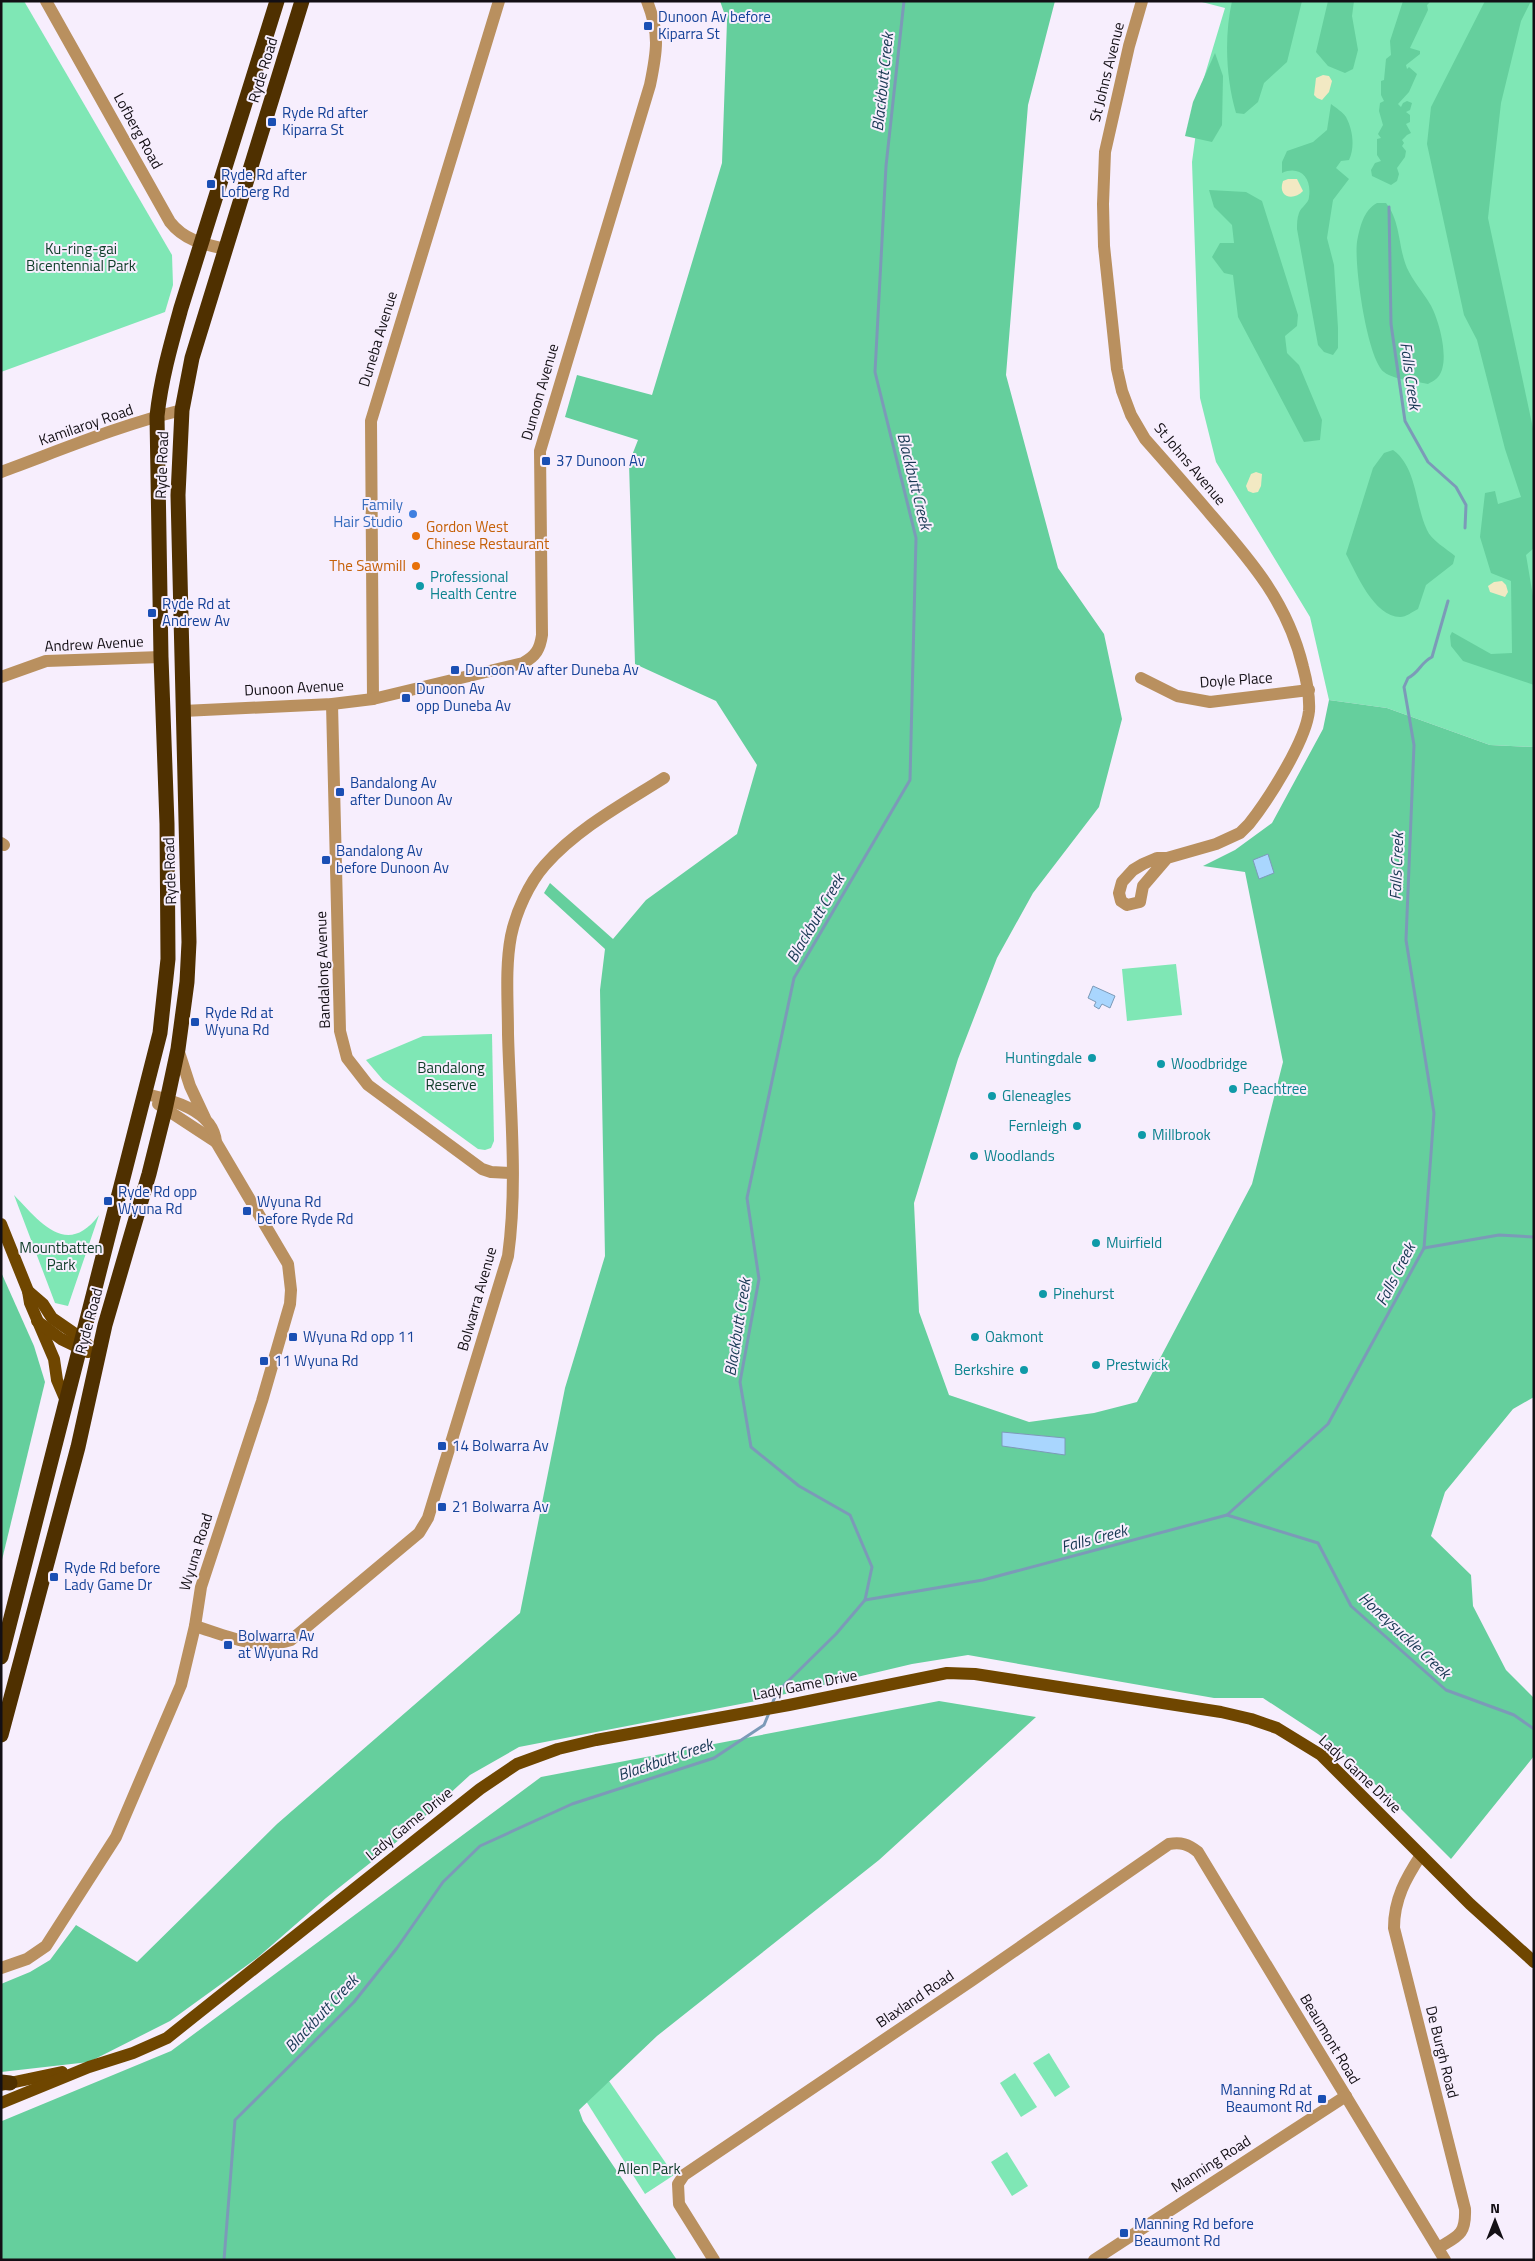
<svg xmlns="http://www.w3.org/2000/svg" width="1535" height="2261" font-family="'Titillium Web',sans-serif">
<rect width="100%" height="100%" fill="#f7eefd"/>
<g fill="#7fe7b5">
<polygon points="1,1 24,1 172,255 173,285 165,312 1,372"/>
<polygon points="1198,1 1534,1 1534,747 1490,745 1387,708 1329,700 1310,617 1216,462 1200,398 1192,162 1203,81 1225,8"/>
<polygon points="1176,964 1182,1015 1127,1021 1122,969"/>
<polygon points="492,1034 494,1141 491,1148 485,1150 478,1149 383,1080 366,1060 423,1036"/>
<path d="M14 1195C40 1222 67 1258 99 1215L68 1306 55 1303Z"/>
<polygon points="1049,2053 1070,2087 1055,2097 1033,2063"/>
<polygon points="1015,2073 1037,2107 1021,2117 1000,2083"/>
<polygon points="609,2081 674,2175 645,2194 586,2101"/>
<polygon points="1007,2152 1028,2186 1012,2196 991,2162"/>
</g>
<g fill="#65cf9d">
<polygon points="720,1 1055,1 1028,105 1006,375 1058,568 1104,634 1122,719 1099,807 1033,893 997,958 958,1059 914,1203 919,1312 949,1395 1029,1422 1094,1413 1137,1402 1252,1184 1283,1062 1245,872 1203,866 1235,850 1272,823 1323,729 1329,700 1387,708 1490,745 1534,747 1534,1397 1513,1409 1445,1492 1431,1536 1471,1575 1473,1606 1506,1670 1534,1698 1534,1756 1451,1859 1386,1794 1321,1736 1263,1698 1214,1698 968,1655 912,1664 756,1701 519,1747 470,1775 399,1840 326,1898 257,1958 170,2021 89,2062 1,2072 1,1984 30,1972 50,1960 76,1925 137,1962 277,1824 520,1613 565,1388 605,1256 600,990 605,949 544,893 550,883 613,939 646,900 737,834 757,765 716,701 635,664 629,463 638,440 565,417 577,375 652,395 722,163 727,21"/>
<path d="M1232 1H1302L1287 62 1264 83 1258 102 1244 114 1236 113C1226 78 1224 37 1232 1Z"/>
<polygon points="1328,1 1354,1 1352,16 1358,50 1353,69 1345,73 1328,66 1316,52"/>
<polygon points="1403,1 1430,2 1427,5 1428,10 1410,48 1420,51 1420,54 1406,65 1407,69 1409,67 1417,74 1409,92 1398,104 1401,107 1403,103 1407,101 1412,103 1410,110 1406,112 1410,115 1410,122 1406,124 1411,133 1407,135 1402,140 1404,143 1402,146 1406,151 1405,157 1397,168 1399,174 1397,181 1391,185 1372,176 1371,170 1375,163 1381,161 1377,155 1377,139 1381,138 1378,134 1383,125 1379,111 1380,103 1384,101 1381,95 1381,81 1384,80 1386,59 1391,55 1390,41"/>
<polygon points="1485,1 1531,1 1521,21 1501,103 1488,218 1534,433 1534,548 1526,555 1534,602 1534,685 1463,661 1451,646 1450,636 1452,632 1491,654 1512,653 1511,581 1491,573 1480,537 1485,493 1495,491 1498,504 1521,497 1505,449 1477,340 1464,315 1427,144 1431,107"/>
<polygon points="1215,53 1223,76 1222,125 1212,142 1185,136 1193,102"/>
<path d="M1331 104C1336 108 1343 112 1346 117 1353 130 1355 147 1349 160L1341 161 1336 168 1349 179 1333 200 1327 238 1334 265 1338 328V348L1333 355 1324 352 1318 345 1297 229C1297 224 1297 218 1299 213 1301 207 1309 203 1309 197 1312 178 1300 165 1282 173V162L1287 151 1313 142 1327 130Z"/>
<polygon points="1209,190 1246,192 1262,201 1298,315 1297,326 1285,336 1287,353 1299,365 1322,420 1320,440 1304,442 1238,317 1233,275 1224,273 1212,257 1220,243 1234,243 1232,225 1214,207"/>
<path d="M1377 203H1386C1401 222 1398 247 1407 268 1413 281 1423 292 1430 304 1439 319 1451 362 1438 377 1436 380 1431 382 1428 384 1416 381 1394 380 1384 372 1367 358 1354 265 1357 242 1360 227 1363 211 1377 203Z"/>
<path d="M1393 450C1417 467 1415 505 1427 530 1431 540 1447 549 1455 556L1453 564 1426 585 1418 609C1412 612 1406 617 1400 617 1374 617 1356 573 1346 554L1373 468 1384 453Z"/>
<polygon points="1,1272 34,1346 45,1382 1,1564"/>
<polygon points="939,1701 1036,1717 879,1860 657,2036 579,2110 583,2121 677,2260 1,2260 2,2121 171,2051 541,1777"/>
</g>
<g fill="#f2e9c3">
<polygon points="1323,75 1329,76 1332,81 1329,92 1322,100 1317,98 1314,95 1316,78"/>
<path d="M1288 179H1297L1303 191C1294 201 1277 198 1283 181Z"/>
<polygon points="1256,472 1262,474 1261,486 1258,492 1253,493 1248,491 1246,486 1251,474"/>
<polygon points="1502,581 1506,585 1508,592 1505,597 1490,592 1488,586 1494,582"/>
</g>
<g fill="#a9d6fe" stroke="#7c9ab8">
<polygon points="1268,854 1274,873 1259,879 1253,860"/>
<polygon points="1093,986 1115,996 1110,1008 1102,1004 1099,1009 1094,1006 1096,1002 1088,998"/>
<polygon points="1002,1432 1065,1438 1065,1455 1002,1446"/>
</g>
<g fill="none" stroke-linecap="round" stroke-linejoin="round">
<g stroke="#7c9ab8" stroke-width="3">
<polyline points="1389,207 1391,324 1405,421 1428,462 1456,487 1466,505 1465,528"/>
<polyline points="1424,1248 1499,1235 1534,1237"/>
<polyline points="1227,1515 1318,1543 1351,1606 1446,1690 1514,1715 1534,1729"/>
<path d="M865 1600 983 1580 1227 1515 1328 1424 1424 1248 1434 1113 1406 940 1414 745 1404 687 1408 678C1420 672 1420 663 1432 657L1448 601"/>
<polyline points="772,1704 777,1692 836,1634 865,1600 872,1567 850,1515 799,1486 751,1447 740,1382 759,1279 747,1198 794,978 910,780 916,538 875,372 886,166 904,1"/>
<polyline points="224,2260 235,2120 354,2002 397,1948 443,1882 480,1846 572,1804 714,1758 764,1725 769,1713"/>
</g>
<g stroke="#b9905f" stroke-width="12">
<path d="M46 1 170 222C184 240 203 244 225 249"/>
<path d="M1142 1 1129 46 1105 152 1103 204 1104 246 1117 369 1122 391 1131 415 1145 439C1168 465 1190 490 1212 516 1253 563 1288 604 1303 667 1307 682 1310 696 1309 711 1306 741 1268 800 1249 824L1240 833 1216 844 1167 858H1157L1143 864 1133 870 1122 882 1119 893 1121 901 1127 905 1140 902 1143 886 1167 858"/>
<path d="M1 472C61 450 120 425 182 410"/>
<polyline points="1,677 46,661 161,657"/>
<polyline points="1141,678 1177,696 1210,702 1309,690"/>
<polyline points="373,699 371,421 499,1"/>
<polyline points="332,704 340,1031 347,1058 368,1085 482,1169 491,1172 512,1173"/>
<path d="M183 711 332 704 373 699 523 663C536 656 540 649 542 635L540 451 650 85C657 51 660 34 647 1"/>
<polyline points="1,843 4,845"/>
<polyline points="178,1049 190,1086 205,1118"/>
<polyline points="158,1104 216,1142"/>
<path d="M195 1626C227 1636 257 1651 291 1640L419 1533 428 1518 508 1256C518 1184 510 1107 508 1034 508 1001 505 968 511 936 516 912 529 883 545 865 578 828 623 804 664 778"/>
<path d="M1421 1855C1406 1878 1394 1899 1394 1928L1465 2209C1466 2235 1458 2236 1438 2248"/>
<path d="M1 1968 27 1959 46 1946 116 1837 181 1685 195 1626 201 1587 262 1401 290 1304 291 1290 288 1264 216 1142C213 1110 172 1100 146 1094"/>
<path d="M714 2260 679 2204 678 2184 684 2175 971 1981 1169 1844C1181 1842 1188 1844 1198 1852L1445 2260"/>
<polyline points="1094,2260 1346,2096"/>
</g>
<g stroke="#6f4600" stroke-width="12">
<polyline points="1,1224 28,1291 30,1303 54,1359 57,1380 66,1401"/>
<polyline points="28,1291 43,1304 52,1318 81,1338 98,1355"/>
<polyline points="37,1321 61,1339 88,1352"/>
<polyline points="1,2085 62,2072"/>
<polyline points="1,2103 89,2067 133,2053 167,2038 480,1789 517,1764 558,1749 596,1740 789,1705 947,1673 975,1674 1221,1712 1251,1719 1277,1728 1321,1755 1470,1904 1534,1962"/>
</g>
<g stroke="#4f3000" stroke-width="15">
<path d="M1 1657 160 1033 168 959 167 824 161 657 157 416C161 379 171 344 181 308L277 1"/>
<polyline points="1,1735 78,1447 105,1325 149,1174 165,1110 178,1049 187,982 189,942 178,495 182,410 192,358 302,1"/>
<polyline points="1,2082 10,2083"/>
</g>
</g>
<g fill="#1a4fb4" stroke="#f7eefd" stroke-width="2">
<rect x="643" y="21" width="10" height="10" rx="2.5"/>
<rect x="267" y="117" width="10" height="10" rx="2.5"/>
<rect x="206" y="179" width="10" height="10" rx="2.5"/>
<rect x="541" y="456" width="10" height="10" rx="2.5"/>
<rect x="147" y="608" width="10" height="10" rx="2.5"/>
<rect x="450" y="665" width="10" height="10" rx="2.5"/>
<rect x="401" y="693" width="10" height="10" rx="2.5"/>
<rect x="335" y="787" width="10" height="10" rx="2.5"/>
<rect x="321" y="855" width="10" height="10" rx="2.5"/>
<rect x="190" y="1017" width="10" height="10" rx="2.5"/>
<rect x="103" y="1196" width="10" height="10" rx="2.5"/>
<rect x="242" y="1206" width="10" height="10" rx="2.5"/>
<rect x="288" y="1332" width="10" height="10" rx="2.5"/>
<rect x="259" y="1356" width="10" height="10" rx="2.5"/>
<rect x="437" y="1441" width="10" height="10" rx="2.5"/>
<rect x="437" y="1502" width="10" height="10" rx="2.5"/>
<rect x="49" y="1572" width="10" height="10" rx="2.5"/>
<rect x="223" y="1640" width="10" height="10" rx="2.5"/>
<rect x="1317" y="2094" width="10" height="10" rx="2.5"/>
<rect x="1119" y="2228" width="10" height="10" rx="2.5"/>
</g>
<circle fill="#3f7fe0" stroke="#f7eefd" stroke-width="2" cx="413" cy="514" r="5"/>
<g fill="#e8710a" stroke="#f7eefd" stroke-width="2">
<circle cx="416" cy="536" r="5"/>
<circle cx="416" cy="566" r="5"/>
</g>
<g fill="#0f9aa8" stroke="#f7eefd" stroke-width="2">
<circle cx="420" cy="586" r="5"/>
<circle cx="1092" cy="1058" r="5"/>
<circle cx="1161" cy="1064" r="5"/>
<circle cx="1233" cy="1089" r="5"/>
<circle cx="992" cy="1096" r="5"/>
<circle cx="1077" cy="1126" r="5"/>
<circle cx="1142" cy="1135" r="5"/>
<circle cx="974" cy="1156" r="5"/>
<circle cx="1096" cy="1243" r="5"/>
<circle cx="1043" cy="1294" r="5"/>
<circle cx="975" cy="1337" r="5"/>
<circle cx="1096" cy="1365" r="5"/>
<circle cx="1024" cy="1370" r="5"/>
</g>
<g text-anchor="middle" stroke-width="4" stroke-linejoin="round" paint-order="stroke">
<g font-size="15" fill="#164399" stroke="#f7eefd" text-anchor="start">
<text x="658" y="22">Dunoon Av before<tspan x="658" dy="17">Kiparra St</tspan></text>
<text x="282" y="118">Ryde Rd after<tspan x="282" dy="17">Kiparra St</tspan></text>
<text x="221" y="180">Ryde Rd after<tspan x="221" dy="17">Lofberg Rd</tspan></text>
<text x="556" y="466">37 Dunoon Av</text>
<text x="162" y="609">Ryde Rd at<tspan x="162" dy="17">Andrew Av</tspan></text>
<text x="465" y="675">Dunoon Av after Duneba Av</text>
<text x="416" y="694">Dunoon Av<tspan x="416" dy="17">opp Duneba Av</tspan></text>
<text x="350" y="788">Bandalong Av<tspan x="350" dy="17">after Dunoon Av</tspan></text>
<text x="336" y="856">Bandalong Av<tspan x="336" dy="17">before Dunoon Av</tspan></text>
<text x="205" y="1018">Ryde Rd at<tspan x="205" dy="17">Wyuna Rd</tspan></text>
<text x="118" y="1197">Ryde Rd opp<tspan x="118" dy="17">Wyuna Rd</tspan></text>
<text x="257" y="1207">Wyuna Rd<tspan x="257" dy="17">before Ryde Rd</tspan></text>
<text x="303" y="1342">Wyuna Rd opp 11</text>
<text x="274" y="1366">11 Wyuna Rd</text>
<text x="452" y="1451">14 Bolwarra Av</text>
<text x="452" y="1512">21 Bolwarra Av</text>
<text x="64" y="1573">Ryde Rd before<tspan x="64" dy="17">Lady Game Dr</tspan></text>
<text x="238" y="1641">Bolwarra Av<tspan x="238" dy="17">at Wyuna Rd</tspan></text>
<text x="1312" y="2095" text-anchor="end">Manning Rd at<tspan x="1312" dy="17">Beaumont Rd</tspan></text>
<text x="1134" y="2229">Manning Rd before<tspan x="1134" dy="17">Beaumont Rd</tspan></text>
</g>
<g font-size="15" fill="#130f15" stroke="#f7eefd">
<text transform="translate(263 70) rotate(-73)" y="5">Ryde Road</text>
<text transform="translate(1107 72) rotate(-76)" y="5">St Johns Avenue</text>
<text transform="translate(138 131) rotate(61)" y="5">Lofberg Road</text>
<text transform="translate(378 339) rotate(-73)" y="5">Duneba Avenue</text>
<text transform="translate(540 392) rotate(-74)" y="5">Dunoon Avenue</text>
<text transform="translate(86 425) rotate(-19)" y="5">Kamilaroy Road</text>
<text transform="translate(1190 464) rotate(50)" y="5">St Johns Avenue</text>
<text transform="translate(162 465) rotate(-88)" y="5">Ryde Road</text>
<text transform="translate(94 644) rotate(-3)" y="5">Andrew Avenue</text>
<text transform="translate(1236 680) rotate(-4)" y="5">Doyle Place</text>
<text transform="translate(294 688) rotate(-3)" y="5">Dunoon Avenue</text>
<text transform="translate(170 871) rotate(-92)" y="5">Ryde Road</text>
<text transform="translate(323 970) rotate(-92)" y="5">Bandalong Avenue</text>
<text transform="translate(477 1299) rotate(-74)" y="5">Bolwarra Avenue</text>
<text transform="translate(89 1321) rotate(-75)" y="5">Ryde Road</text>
<text transform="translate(196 1552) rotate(-73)" y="5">Wyuna Road</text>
<text transform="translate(805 1685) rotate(-11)" y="5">Lady Game Drive</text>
<text transform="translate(1360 1774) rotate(43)" y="5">Lady Game Drive</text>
<text transform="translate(409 1824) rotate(-39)" y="5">Lady Game Drive</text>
<text transform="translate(915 1999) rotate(-34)" y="5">Blaxland Road</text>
<text transform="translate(1330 2039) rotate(59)" y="5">Beaumont Road</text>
<text transform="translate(1442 2052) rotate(76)" y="5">De Burgh Road</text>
<text transform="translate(1211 2164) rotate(-33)" y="5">Manning Road</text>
</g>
<g font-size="15" fill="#0f3d29" stroke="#f7eefd">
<text x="81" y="254">Ku-ring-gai<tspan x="81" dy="17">Bicentennial Park</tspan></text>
<text x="451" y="1073">Bandalong<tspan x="451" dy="17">Reserve</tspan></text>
<text x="61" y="1253">Mountbatten<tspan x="61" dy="17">Park</tspan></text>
<text x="649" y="2174">Allen Park</text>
</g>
<g font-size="15" fill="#366cbe" stroke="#f7eefd" text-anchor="end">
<text x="403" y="510">Family<tspan x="403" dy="17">Hair Studio</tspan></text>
</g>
<g font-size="15" fill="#c56008" stroke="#f7eefd" text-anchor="start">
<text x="426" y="532">Gordon West<tspan x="426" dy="17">Chinese Restaurant</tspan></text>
<text x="406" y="571" text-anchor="end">The Sawmill</text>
</g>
<g font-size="15" fill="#0d838f" stroke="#f7eefd" text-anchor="start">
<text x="430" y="582">Professional<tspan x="430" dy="17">Health Centre</tspan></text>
<text x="1082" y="1063" text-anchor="end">Huntingdale</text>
<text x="1171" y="1069">Woodbridge</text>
<text x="1243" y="1094">Peachtree</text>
<text x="1002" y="1101">Gleneagles</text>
<text x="1067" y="1131" text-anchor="end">Fernleigh</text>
<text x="1152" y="1140">Millbrook</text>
<text x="984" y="1161">Woodlands</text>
<text x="1106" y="1248">Muirfield</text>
<text x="1053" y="1299">Pinehurst</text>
<text x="985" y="1342">Oakmont</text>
<text x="1106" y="1370">Prestwick</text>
<text x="1014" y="1375" text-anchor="end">Berkshire</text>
</g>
<g font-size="16" font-style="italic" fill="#183853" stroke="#f7eefd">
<text transform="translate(882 82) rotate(-84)" y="6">Blackbutt Creek</text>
<text transform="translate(1411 376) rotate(82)" y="6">Falls Creek</text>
<text transform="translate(915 481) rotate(76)" y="6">Blackbutt Creek</text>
<text transform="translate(1396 866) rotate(-88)" y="6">Falls Creek</text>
<text transform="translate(815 918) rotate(-60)" y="6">Blackbutt Creek</text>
<text transform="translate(1395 1274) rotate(-63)" y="6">Falls Creek</text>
<text transform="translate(737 1327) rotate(-81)" y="6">Blackbutt Creek</text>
<text transform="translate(1094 1538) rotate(-15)" y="6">Falls Creek</text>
<text transform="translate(1405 1635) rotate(43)" y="6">Honeysuckle Creek</text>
<text transform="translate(665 1759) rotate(-19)" y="6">Blackbutt Creek</text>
<text transform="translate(321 2013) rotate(-47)" y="6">Blackbutt Creek</text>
</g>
</g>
<rect width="1535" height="2261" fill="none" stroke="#130f15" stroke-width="5"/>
<g transform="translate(1495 2221)" stroke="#f7eefd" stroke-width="4" paint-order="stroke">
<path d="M0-4L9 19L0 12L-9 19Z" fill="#130f15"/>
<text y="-8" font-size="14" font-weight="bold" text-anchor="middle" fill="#130f15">N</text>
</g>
</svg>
